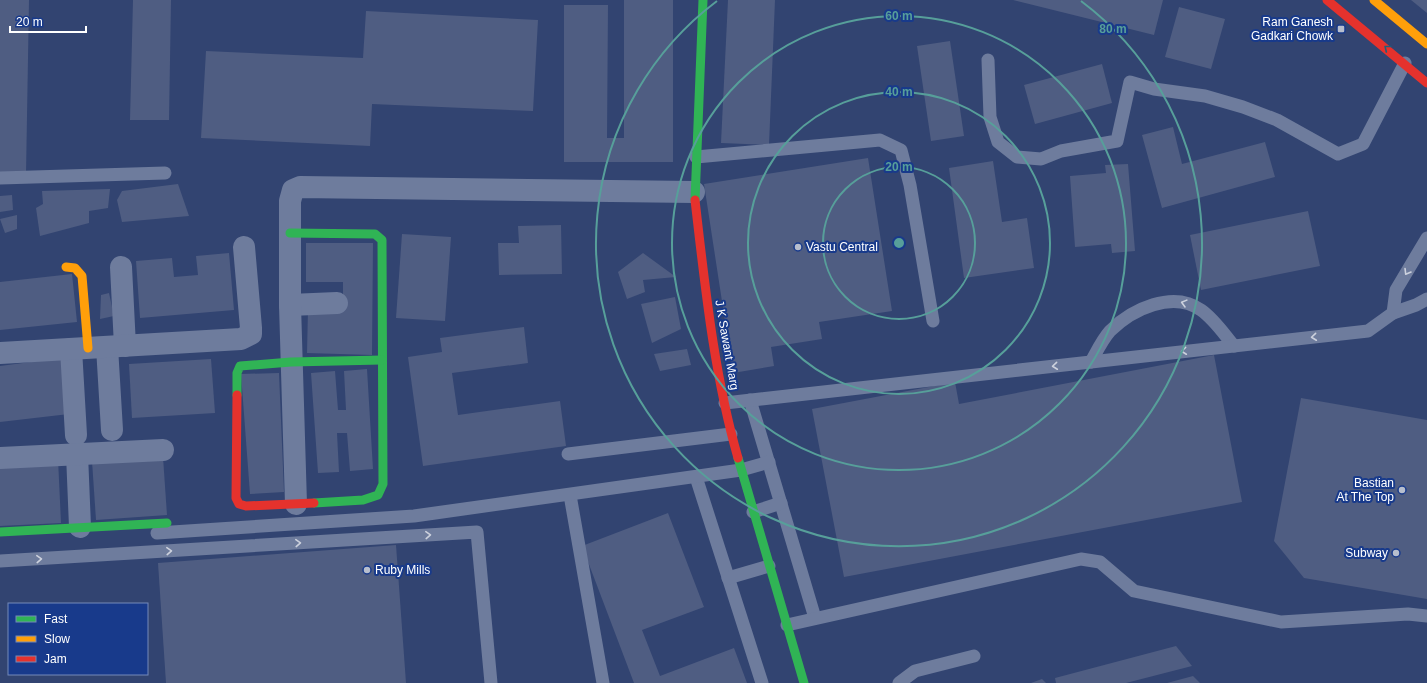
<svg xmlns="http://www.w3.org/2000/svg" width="1427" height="683" font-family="Arial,sans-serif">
<rect width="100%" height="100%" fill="#324471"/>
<g fill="#4f5d82">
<polygon points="0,0 29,0 26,174 0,174"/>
<polygon points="133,0 171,0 169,120 130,120"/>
<polygon points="624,0 673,0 673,162 564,162 564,5 608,5 607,138 624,138"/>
<polygon points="728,0 775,0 769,145 721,143"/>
<polygon points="1013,0 1163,0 1154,35"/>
<polygon points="1411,0 1427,0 1427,13"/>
<polygon points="1179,7 1225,19 1211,69 1165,57"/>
<polygon points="366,11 538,20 533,111 372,104 370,146 201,138 206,51 363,58"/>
<polygon points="950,41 964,136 931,141 917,46"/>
<polygon points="1102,64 1112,103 1035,124 1024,85"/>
<polygon points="1173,127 1182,164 1265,142 1275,177 1162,208 1142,135"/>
<polygon points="868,158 892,311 819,322 822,339 771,347 774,366 733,373 704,184"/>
<polygon points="993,161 1002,222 1027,218 1034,268 964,278 949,168"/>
<polygon points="1128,164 1135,251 1112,253 1111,244 1075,247 1070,176 1106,173 1105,165"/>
<polygon points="178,184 189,216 122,222 117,200 122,191"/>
<polygon points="110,189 108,208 89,211 89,223 40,236 36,208 43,204 42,191"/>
<polygon points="12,195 13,210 0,212 0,196"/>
<polygon points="1308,211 1320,266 1201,290 1190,235"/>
<polygon points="17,215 17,229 5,233 0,219"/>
<polygon points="561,225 562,274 499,275 498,243 519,243 518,226"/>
<polygon points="402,234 451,237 445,321 396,318"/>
<polygon points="306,243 373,243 372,355 307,353 308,309 343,309 343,282 306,282"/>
<polygon points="229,253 234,310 140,318 136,261 172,258 174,277 198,275 196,256"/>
<polygon points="643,253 676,277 643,280 645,292 627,299 618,272"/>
<polygon points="72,274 77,322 0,330 0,282"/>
<polygon points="109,293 114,316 100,319 101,295"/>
<polygon points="675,297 681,329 652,343 641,304"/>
<polygon points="524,327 528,363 452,373 458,415 560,401 566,446 423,466 408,357 442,352 440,338"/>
<polygon points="687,349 691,365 660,371 654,354"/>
<polygon points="1214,355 1242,502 844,577 812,409 955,382 959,404"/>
<polygon points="61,358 69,414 0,422 0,366"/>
<polygon points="211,359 215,413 132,418 129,364"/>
<polygon points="367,369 373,469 350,471 347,433 337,433 339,472 318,473 311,373 335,371 338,410 346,410 344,371"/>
<polygon points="279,373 284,492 250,494 241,374"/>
<polygon points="1301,398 1427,420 1427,599 1304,578 1274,541"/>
<polygon points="163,457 167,515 96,520 92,461"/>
<polygon points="58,459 61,523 0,526 0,461"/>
<polygon points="668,513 704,607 642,630 660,676 734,648 747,683 634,683 582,546"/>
<polygon points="396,545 406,683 166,683 158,563"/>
<polygon points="1176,646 1192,666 1126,683 1056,683 1055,678"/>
<polygon points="1193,676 1200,683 1167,683"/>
<polygon points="1042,679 1046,683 1031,683"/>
</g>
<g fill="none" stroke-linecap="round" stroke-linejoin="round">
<g stroke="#6e7c9d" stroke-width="13">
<polyline points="988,60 990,117 998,142 1017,157 1041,159 1061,151 1117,141 1130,82 1154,89 1205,96 1243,107 1277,120 1338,154 1363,144 1405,63"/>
<polyline points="696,157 880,140 901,150 910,185 933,321"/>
<polyline points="0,178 165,173"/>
<polyline points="1393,313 1416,305 1427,299"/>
<path d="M1091 362C1097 351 1102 340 1110 331 1132 309 1173 290 1201 310 1214 319 1224 334 1234 346"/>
<polyline points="750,400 815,618"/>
<polyline points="725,403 1368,331 1393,313 1396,290 1427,238"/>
<polyline points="568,454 731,434"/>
<polyline points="696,477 762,683"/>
<polyline points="570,495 603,683"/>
<polyline points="753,512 781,503"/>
<polyline points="157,533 414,516 741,470 769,462"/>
<polyline points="0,561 477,532 491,683"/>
<polyline points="728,578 769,566"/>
<polyline points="787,625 1081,559 1100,562 1134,591 1281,622 1408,614 1427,616"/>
<polyline points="899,683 915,671 974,656"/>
</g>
<g stroke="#6e7c9d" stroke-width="22">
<polyline points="121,267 125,346"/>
<polyline points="290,305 337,303"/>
<polyline points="107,347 112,430"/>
<polyline points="71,349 76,435"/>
<polyline points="0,353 241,339 251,334 251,328 244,247"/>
<polyline points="77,454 80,527"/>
<polyline points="0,458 163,450"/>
<polyline points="296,504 290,305 290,201 293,190 300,187 694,192"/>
</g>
<g stroke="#30b455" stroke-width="9">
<polyline points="695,200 703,0"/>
<polyline points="290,233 375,234 382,240 383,484 378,495 363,500 314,503"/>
<polyline points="237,395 237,373 240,366 291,362 382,360"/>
<polyline points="738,458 804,683"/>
<polyline points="0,532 167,523"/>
</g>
<g stroke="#ff9f0a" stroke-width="9">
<polyline points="1374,0 1427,44"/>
<polyline points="66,267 75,268 82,276 88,348"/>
</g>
<g stroke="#e5322d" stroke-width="9">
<polyline points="1327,0 1427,83"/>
<path d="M695 200C705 286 714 375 738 458"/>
<polyline points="237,395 236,498 239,504 246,506 314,503"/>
</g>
</g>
<defs><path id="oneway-chevron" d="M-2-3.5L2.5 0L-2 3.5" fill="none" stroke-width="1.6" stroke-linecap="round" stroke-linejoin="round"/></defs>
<use stroke="#1f5f7b" href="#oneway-chevron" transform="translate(1387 48) rotate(-141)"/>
<g stroke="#ccd1dd">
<use href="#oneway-chevron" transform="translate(1407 272) rotate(121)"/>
<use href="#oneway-chevron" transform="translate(1184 303) rotate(-165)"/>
<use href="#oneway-chevron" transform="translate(1314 337) rotate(174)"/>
<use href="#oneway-chevron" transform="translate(1184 351) rotate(174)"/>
<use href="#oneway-chevron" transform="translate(1055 366) rotate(174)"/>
<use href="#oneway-chevron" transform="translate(428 535) rotate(-3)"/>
<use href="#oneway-chevron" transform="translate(298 543) rotate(-3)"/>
<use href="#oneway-chevron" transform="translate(169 551) rotate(-3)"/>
<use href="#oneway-chevron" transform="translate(39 559) rotate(-3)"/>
</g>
<g fill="none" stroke="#579f9a" stroke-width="2">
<circle cx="899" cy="243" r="76"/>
<circle cx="899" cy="243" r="151"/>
<circle cx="899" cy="243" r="227"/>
<path d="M1081 1A303 303 0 1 1 717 1"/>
</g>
<g fill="#b7becd" stroke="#183a8b" stroke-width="1.5">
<rect x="1337" y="25" width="8" height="8" rx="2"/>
<circle cx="798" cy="247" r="4"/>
<circle cx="1402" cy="490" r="4"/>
<circle cx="1396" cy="553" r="4"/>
<circle cx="367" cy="570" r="4"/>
</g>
<g text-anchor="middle" stroke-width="4" stroke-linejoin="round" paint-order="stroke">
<g font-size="12" fill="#fff" stroke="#183a8b" text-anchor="end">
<text x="1333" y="26">Ram Ganesh<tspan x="1333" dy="14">Gadkari Chowk</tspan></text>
<text x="806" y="251" text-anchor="start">Vastu Central</text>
<text x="1394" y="487">Bastian<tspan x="1394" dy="14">At The Top</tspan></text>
<text x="1388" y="557">Subway</text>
<text x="375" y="574" text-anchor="start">Ruby Mills</text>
</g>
<g font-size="12" fill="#fff" stroke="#183a8b">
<text transform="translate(727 345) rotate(80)" y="4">J K Sawant Marg</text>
</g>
</g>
<circle cx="899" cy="243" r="6" fill="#579f9a" stroke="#183a8b" stroke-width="2"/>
<g font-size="12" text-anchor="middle" font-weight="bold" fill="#579f9a" stroke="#183a8b" stroke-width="4" stroke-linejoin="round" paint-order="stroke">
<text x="899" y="20">60 m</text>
<text x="1113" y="33">80 m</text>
<text x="899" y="96">40 m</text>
<text x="899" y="171">20 m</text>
</g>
<rect x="8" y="603" width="140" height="72" fill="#183a8b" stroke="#7489b9"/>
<rect x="16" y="616" width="20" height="6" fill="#30b455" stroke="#7489b9"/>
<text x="44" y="623" font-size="12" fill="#ffffff">Fast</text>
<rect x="16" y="636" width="20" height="6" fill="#ff9f0a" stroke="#7489b9"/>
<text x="44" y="643" font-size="12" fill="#ffffff">Slow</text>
<rect x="16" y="656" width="20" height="6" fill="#e5322d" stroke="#7489b9"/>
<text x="44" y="663" font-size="12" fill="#ffffff">Jam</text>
<path d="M10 26v6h76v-6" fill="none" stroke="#ffffff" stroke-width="2"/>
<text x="16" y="26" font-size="12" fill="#ffffff" stroke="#183a8b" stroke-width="3" paint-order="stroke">20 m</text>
</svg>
